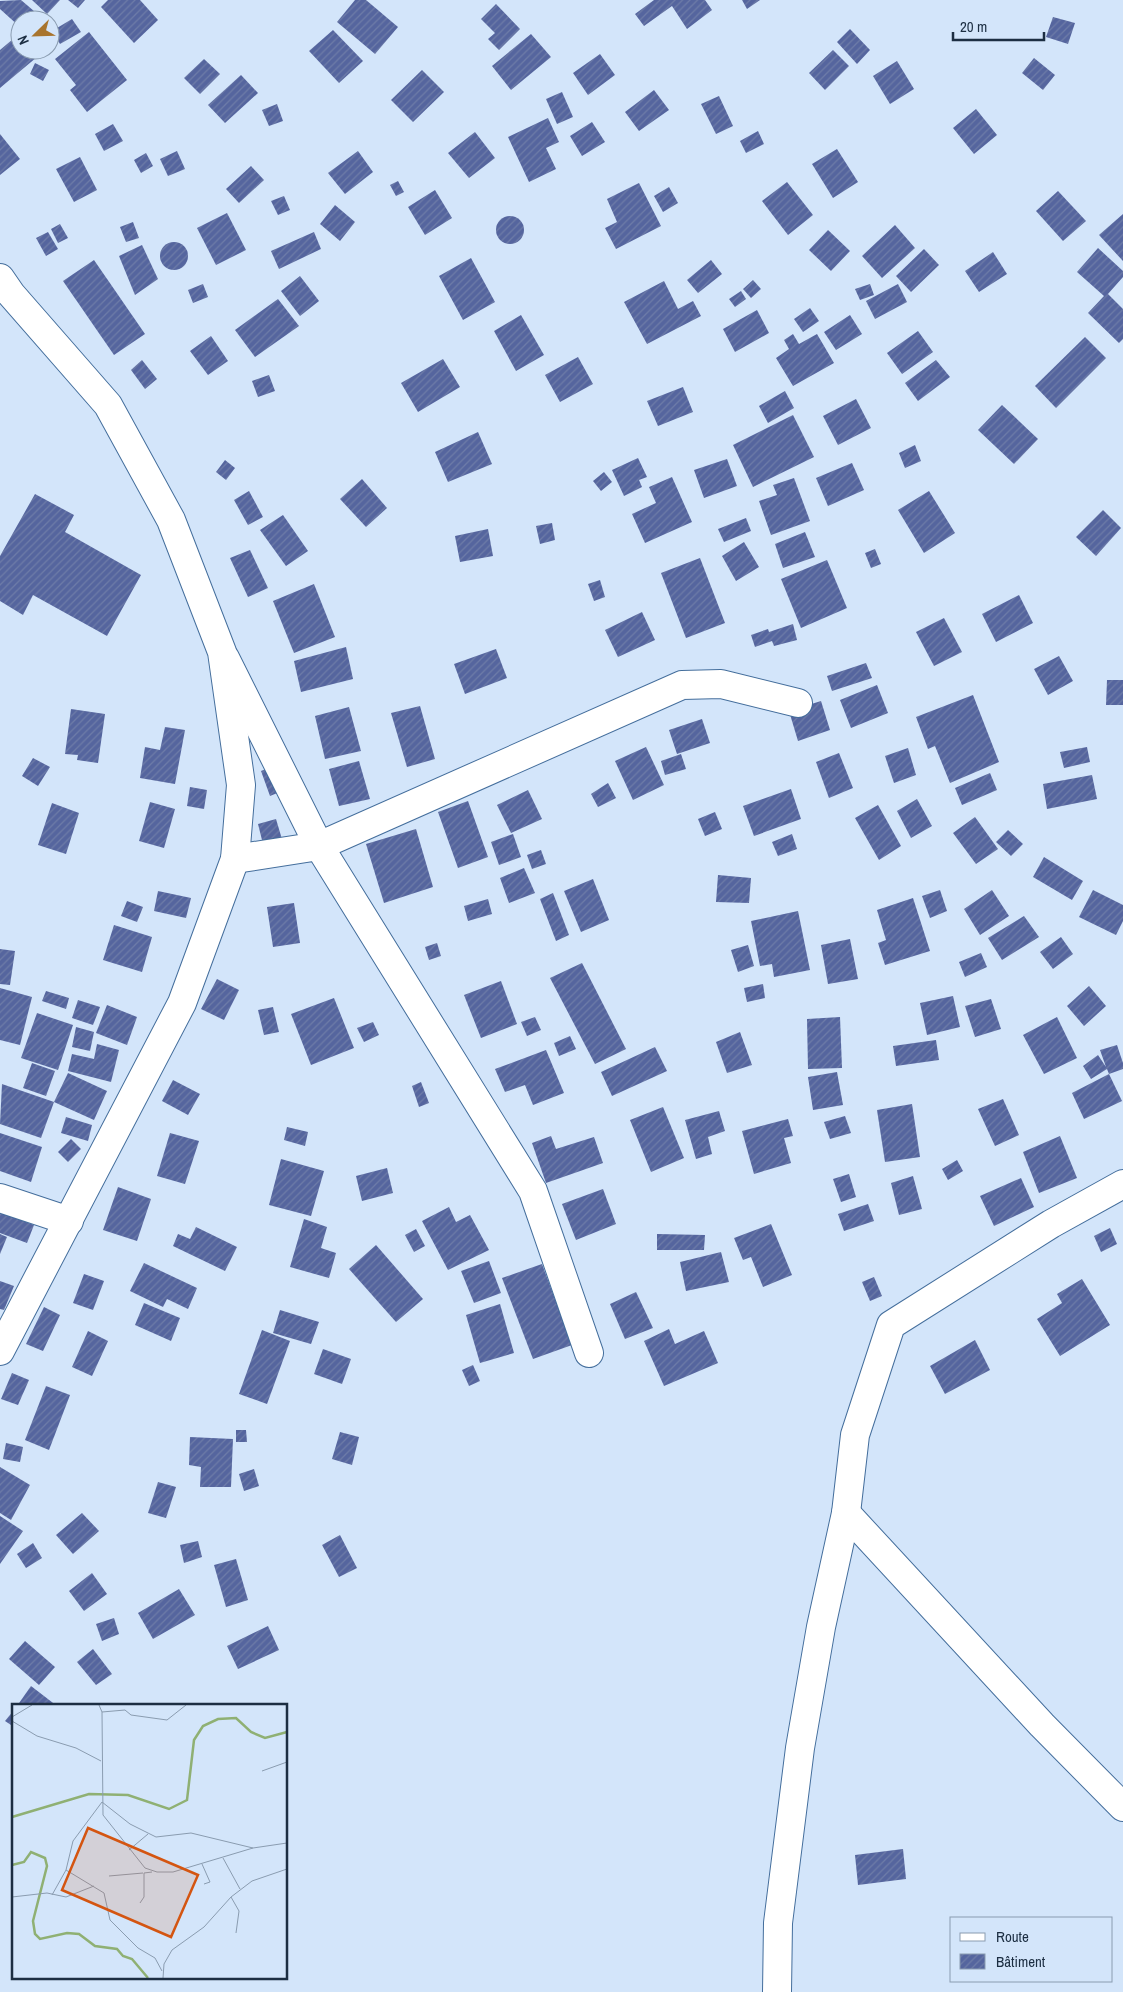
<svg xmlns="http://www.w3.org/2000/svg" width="1123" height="1992" font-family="'Archivo Narrow',sans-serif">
<defs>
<pattern id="building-hatch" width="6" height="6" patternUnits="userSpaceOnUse" patternTransform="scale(1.25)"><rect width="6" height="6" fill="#55659e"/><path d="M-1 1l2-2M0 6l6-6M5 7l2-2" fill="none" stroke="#6e7ca8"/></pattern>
</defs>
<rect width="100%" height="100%" fill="#d3e5fa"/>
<g fill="url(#building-hatch)">
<polygon points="21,0 41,17 38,20 20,20 20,27 0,9 0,1"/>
<polygon points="32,0 60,0 47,14"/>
<polygon points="68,0 85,0 78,8"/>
<polygon points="108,0 140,0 158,20 134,43 101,7"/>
<polygon points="355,0 366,0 398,27 375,54 337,22"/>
<polygon points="654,0 705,0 712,10 687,29 672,6 644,26 635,14"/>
<polygon points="742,0 760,0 747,9"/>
<polygon points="496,4 520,29 499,50 488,39 495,33 481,19"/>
<polygon points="1053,17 1075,23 1068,44 1046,37"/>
<polygon points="72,19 81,32 60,44 52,31"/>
<polygon points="850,29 870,50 857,64 837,42"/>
<polygon points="333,30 363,61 339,83 309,51"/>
<polygon points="89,32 127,80 87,112 70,90 76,85 55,59"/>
<polygon points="19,34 20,50 31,50 37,57 0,88 0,50"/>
<polygon points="531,34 551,57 511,90 492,66"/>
<polygon points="833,50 849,66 825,90 809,73"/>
<polygon points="600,54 615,75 588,95 573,73"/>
<polygon points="1034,58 1055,75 1043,90 1022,73"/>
<polygon points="204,59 220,74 200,94 184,78"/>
<polygon points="897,61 914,89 890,104 873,76"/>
<polygon points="35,63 49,70 43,81 30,74"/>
<polygon points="422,70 444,92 413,122 391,100"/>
<polygon points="241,75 258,93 225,123 208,105"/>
<polygon points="654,90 669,110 639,131 625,112"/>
<polygon points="562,92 573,117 557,124 546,99"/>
<polygon points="719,96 733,126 716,134 701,104"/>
<polygon points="277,104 283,121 269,126 262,110"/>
<polygon points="976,109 997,135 974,154 953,128"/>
<polygon points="548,118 559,142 546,148 556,169 529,182 508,137"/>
<polygon points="592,122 605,142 582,156 570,136"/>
<polygon points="113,124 123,141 104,151 95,134"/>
<polygon points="758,131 764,144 746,153 740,141"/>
<polygon points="475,132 495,158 469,178 448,153"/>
<polygon points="0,134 20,159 0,175"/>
<polygon points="837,149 858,182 833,198 812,164"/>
<polygon points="177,151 185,169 168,176 160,159"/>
<polygon points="358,151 373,172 345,194 328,173"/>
<polygon points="146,153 153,166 141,173 134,160"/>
<polygon points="80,157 97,190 74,202 56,169"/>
<polygon points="251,166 264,180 239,203 226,189"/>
<polygon points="398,181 404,192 396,196 390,185"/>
<polygon points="787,182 813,215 788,235 762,201"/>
<polygon points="639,183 661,226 616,249 605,228 617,222 607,199"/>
<polygon points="669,187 678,203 663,212 654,196"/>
<polygon points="435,190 452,218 425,235 408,207"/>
<polygon points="1058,191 1086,221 1063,241 1036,211"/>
<polygon points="284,196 290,210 278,215 271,201"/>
<polygon points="335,205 355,222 340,241 320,224"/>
<polygon points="227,213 246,250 216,265 197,228"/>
<polygon points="1123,214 1123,261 1099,235"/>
<circle cx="510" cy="230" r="14"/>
<polygon points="133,222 139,238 126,242 120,227"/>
<polygon points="60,224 68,238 58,243 51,229"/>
<polygon points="895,225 915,248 882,278 862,256"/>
<polygon points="828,230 850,251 831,271 809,250"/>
<polygon points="48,232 58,249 46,256 36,238"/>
<polygon points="314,232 321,249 279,269 271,251"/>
<circle cx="174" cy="256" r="14"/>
<polygon points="142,245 158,279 135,295 119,256"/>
<polygon points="1098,248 1123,271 1123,277 1108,294 1123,309 1123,339 1119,343 1088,313 1104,296 1077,272"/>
<polygon points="924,249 939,265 911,292 896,276"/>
<polygon points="993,252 1007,274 979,292 965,271"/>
<polygon points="471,258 495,302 463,320 439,276"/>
<polygon points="94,260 145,334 114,355 63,281"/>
<polygon points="711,260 722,274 698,293 687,280"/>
<polygon points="300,276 319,301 300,316 281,291"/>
<polygon points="753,280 761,289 751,298 743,289"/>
<polygon points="664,281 678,309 693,301 701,316 647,344 624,302"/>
<polygon points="203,284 208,297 193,303 188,290"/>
<polygon points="870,284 874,295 860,300 855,289"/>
<polygon points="898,284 907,302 875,319 866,301"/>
<polygon points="741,291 746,299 735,307 729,299"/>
<polygon points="278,299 299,326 255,357 235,330"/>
<polygon points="810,308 819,321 803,332 794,319"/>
<polygon points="757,310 769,333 735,352 723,329"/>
<polygon points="521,315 544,355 516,371 494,331"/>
<polygon points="850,315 862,334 836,350 824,332"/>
<polygon points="918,331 933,352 902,374 887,353"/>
<polygon points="793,334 799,344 817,334 834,363 793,386 776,358 789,349 784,340"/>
<polygon points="211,336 228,361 208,375 190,351"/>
<polygon points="1085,337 1106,358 1056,408 1035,386"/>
<polygon points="578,357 593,384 560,402 545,375"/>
<polygon points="443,359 460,387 418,412 401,383"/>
<polygon points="142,360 157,379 145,389 131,370"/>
<polygon points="936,360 950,377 918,401 905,383"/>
<polygon points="269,375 275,391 258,397 252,381"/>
<polygon points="683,387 693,412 658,426 647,401"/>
<polygon points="785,391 794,408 768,423 759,406"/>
<polygon points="856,399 871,428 838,445 823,416"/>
<polygon points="1002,405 1038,439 1014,464 978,430"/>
<polygon points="793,415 814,457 753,487 733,445"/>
<polygon points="478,432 492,464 448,482 435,452"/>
<polygon points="915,445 921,461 905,468 899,453"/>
<polygon points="638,458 647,477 639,480 642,487 624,496 612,470"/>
<polygon points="727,459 737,486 704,498 694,470"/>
<polygon points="225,460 235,468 226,480 216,472"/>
<polygon points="852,463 864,490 828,506 816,478"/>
<polygon points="604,472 612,482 601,491 593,481"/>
<polygon points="672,477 692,522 645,543 632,514 656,503 649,487"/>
<polygon points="794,478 810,521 771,535 759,501 777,495 773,485"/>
<polygon points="362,479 387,508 366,527 340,499"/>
<polygon points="249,491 263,517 248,525 234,500"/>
<polygon points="929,491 955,533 924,553 898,510"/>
<polygon points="35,494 74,515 65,532 141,575 107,636 33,595 23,615 0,601 0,556"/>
<polygon points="1103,510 1121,528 1096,556 1076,537"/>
<polygon points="283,515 308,551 286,566 260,530"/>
<polygon points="746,518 751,531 724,542 718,529"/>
<polygon points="552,523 555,540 540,544 536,526"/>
<polygon points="488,529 493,556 460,562 455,536"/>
<polygon points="805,532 815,557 783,568 775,544"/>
<polygon points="744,542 759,567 736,581 722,556"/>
<polygon points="875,549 881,564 871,568 865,553"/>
<polygon points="250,550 268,588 248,597 230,558"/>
<polygon points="700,558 725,623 686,638 661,573"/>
<polygon points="827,560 847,608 801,628 781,579"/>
<polygon points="600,580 605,597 594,601 588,584"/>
<polygon points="314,584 335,637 294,653 273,601"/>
<polygon points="1019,595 1033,623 996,642 982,614"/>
<polygon points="642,612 655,640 618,657 605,630"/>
<polygon points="944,618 962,652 934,666 916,632"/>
<polygon points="793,624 797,640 774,646 772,641 755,647 751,635 768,629 769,632"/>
<polygon points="346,647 353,679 301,692 294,661"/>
<polygon points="496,649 507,678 465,694 454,664"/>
<polygon points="1059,656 1073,681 1048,695 1034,669"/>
<polygon points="866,663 872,678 832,691 827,676"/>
<polygon points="1107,680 1123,680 1123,705 1106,705"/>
<polygon points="877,685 888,713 851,728 840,700"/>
<polygon points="973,695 999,762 950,783 935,746 928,749 916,717"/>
<polygon points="821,701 830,730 798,741 789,711"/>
<polygon points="420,706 435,759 407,767 391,713"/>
<polygon points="349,707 361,751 325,759 315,716"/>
<polygon points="71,709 105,714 98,763 77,760 78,755 65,754"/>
<polygon points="702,719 710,743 677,754 669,730"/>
<polygon points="165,727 185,730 175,784 140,778 145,747 160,750"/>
<polygon points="646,747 664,785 633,800 615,761"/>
<polygon points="1087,747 1090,762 1064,768 1060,752"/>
<polygon points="908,748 916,775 894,783 885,756"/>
<polygon points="839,753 853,788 829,798 816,762"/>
<polygon points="681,754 686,769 665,775 661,761"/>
<polygon points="33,758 50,767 38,786 22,776"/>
<polygon points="359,761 370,799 339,806 329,769"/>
<polygon points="278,764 287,789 270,796 261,771"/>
<polygon points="990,773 997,790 962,805 955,788"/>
<polygon points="1092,775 1097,799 1047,809 1043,784"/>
<polygon points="608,783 616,798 598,807 591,794"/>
<polygon points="190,787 207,790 204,809 187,806"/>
<polygon points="791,789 801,819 754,836 743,806"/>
<polygon points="528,790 542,819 511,833 497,805"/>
<polygon points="917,799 932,826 911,838 897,811"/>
<polygon points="468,801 488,857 458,868 438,812"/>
<polygon points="150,802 175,809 164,848 139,841"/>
<polygon points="52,803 79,813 66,854 38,845"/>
<polygon points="878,805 901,846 879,860 855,818"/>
<polygon points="715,812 722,829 705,836 698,819"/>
<polygon points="975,817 998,849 976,864 953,833"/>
<polygon points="276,819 284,846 265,852 258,824"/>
<polygon points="416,829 433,887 384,903 366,844"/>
<polygon points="1008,830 1023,844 1011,856 996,842"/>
<polygon points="513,834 521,857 499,865 491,842"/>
<polygon points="792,834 797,849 778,856 772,842"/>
<polygon points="541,850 546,864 532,869 527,855"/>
<polygon points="1044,857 1083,881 1072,900 1033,877"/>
<polygon points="524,868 535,893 509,903 500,878"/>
<polygon points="718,875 751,878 749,903 716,902"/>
<polygon points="593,879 609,920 581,932 564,891"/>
<polygon points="940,890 947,911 930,918 922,896"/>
<polygon points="992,890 1009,916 980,935 964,909"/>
<polygon points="1093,890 1123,905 1123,921 1116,935 1079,917"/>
<polygon points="158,891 191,898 186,918 154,911"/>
<polygon points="553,893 569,935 556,941 540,899"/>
<polygon points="913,898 930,951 885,965 878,943 886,940 877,910"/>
<polygon points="488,899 492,914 468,921 464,906"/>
<polygon points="127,901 143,907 137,922 121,916"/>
<polygon points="294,903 300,943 273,947 267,907"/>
<polygon points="798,911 810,970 774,977 772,964 760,966 751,921"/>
<polygon points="1024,916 1039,937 1002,960 988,938"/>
<polygon points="114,925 152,937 142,972 103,960"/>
<polygon points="1061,937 1073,954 1053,969 1040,952"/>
<polygon points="850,939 858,979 828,984 821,945"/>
<polygon points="437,943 441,956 429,960 425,947"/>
<polygon points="748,945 754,966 738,972 731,950"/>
<polygon points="0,949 15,951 10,985 0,984"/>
<polygon points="981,953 987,967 965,977 959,962"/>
<polygon points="582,963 626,1049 595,1064 550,978"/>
<polygon points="217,979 239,990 224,1020 201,1009"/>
<polygon points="501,981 517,1024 481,1038 464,995"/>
<polygon points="763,984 765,998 747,1002 744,988"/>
<polygon points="1089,986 1106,1006 1084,1026 1067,1006"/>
<polygon points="0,988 32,997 20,1045 0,1040"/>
<polygon points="46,991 69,998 66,1009 42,1001"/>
<polygon points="953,996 960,1027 927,1035 920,1003"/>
<polygon points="334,998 354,1048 311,1065 291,1014"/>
<polygon points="991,999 1001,1029 975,1037 965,1006"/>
<polygon points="78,1000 100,1007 93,1025 72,1018"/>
<polygon points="107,1005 137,1017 127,1045 96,1033"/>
<polygon points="273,1007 279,1032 264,1035 258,1010"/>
<polygon points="37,1013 73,1025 58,1070 21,1058"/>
<polygon points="535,1017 541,1030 527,1036 521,1022"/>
<polygon points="840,1017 842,1068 808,1069 807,1019"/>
<polygon points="1057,1017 1077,1058 1044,1074 1023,1035"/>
<polygon points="373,1022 379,1035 364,1042 357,1028"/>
<polygon points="76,1027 94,1032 90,1051 72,1047"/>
<polygon points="740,1032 752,1065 727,1073 716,1042"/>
<polygon points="570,1036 576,1049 559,1056 554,1043"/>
<polygon points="936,1040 939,1060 896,1066 893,1046"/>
<polygon points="97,1044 119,1050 111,1082 68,1071 72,1054 94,1059"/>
<polygon points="1117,1045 1123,1063 1123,1069 1109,1074 1107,1069 1091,1079 1083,1066 1098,1055 1106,1067 1100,1050"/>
<polygon points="655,1047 667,1071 612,1096 601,1072"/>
<polygon points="546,1050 564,1093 533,1105 525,1085 505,1092 495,1069"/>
<polygon points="32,1063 55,1071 46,1096 23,1088"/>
<polygon points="837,1072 843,1105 813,1110 808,1077"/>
<polygon points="68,1073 107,1091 94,1120 54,1102"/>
<polygon points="1109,1074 1122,1101 1084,1119 1072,1093"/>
<polygon points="173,1080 200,1094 188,1115 162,1101"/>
<polygon points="421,1082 429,1103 419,1107 412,1086"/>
<polygon points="2,1084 54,1102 41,1138 0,1124"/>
<polygon points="1003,1099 1019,1135 995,1146 978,1109"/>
<polygon points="912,1104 920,1157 885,1162 877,1110"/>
<polygon points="663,1107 684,1158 651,1172 630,1120"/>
<polygon points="719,1111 725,1131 708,1137 712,1154 696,1159 685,1120"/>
<polygon points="845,1116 851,1133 830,1139 824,1122"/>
<polygon points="66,1117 92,1125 88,1141 61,1133"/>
<polygon points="788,1119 793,1136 784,1138 791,1163 754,1174 742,1131"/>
<polygon points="287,1127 308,1132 305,1146 284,1140"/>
<polygon points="0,1133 42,1147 31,1182 0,1171"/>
<polygon points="170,1133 199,1141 185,1184 157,1176"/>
<polygon points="551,1136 556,1149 594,1137 603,1163 546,1183 532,1143"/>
<polygon points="1060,1136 1077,1178 1039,1193 1023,1152"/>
<polygon points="71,1139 81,1149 68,1162 58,1152"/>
<polygon points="281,1159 324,1171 311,1216 269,1205"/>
<polygon points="957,1160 963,1171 948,1180 942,1169"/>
<polygon points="387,1168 393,1193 362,1201 356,1176"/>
<polygon points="849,1174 856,1197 841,1202 833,1179"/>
<polygon points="913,1176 922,1209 899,1215 891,1183"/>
<polygon points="1021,1178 1034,1207 994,1226 980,1196"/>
<polygon points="118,1187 151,1199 137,1241 103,1230"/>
<polygon points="603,1189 616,1224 576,1240 562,1204"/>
<polygon points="868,1204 874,1221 844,1231 838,1214"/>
<polygon points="449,1207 456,1222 470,1215 489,1250 448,1270 422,1221"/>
<polygon points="0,1212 34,1225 27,1243 0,1233"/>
<polygon points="304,1219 327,1227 321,1248 336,1253 329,1278 290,1267"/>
<polygon points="771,1224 792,1275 763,1287 751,1257 743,1260 734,1238"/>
<polygon points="196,1227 237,1247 225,1271 173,1246 178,1234 190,1239"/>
<polygon points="1110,1228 1117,1244 1101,1252 1094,1236"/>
<polygon points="416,1229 425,1246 414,1252 405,1235"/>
<polygon points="0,1234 7,1237 0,1254"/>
<polygon points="657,1234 705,1235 704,1250 657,1250"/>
<polygon points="376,1245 423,1299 396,1322 349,1269"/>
<polygon points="721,1252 729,1282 686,1291 680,1262"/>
<polygon points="489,1261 501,1293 474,1303 461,1271"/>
<polygon points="144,1263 197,1288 188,1309 167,1299 163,1307 130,1291"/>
<polygon points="542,1264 572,1345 533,1359 502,1278"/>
<polygon points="84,1274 104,1281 93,1310 73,1303"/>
<polygon points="874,1277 882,1296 870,1301 862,1282"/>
<polygon points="1082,1279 1110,1325 1060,1356 1037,1319 1062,1303 1057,1294"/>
<polygon points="0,1281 14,1286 4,1310 0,1309"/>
<polygon points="636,1292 653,1328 625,1339 610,1304"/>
<polygon points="144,1303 180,1318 171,1341 135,1325"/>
<polygon points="500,1304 514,1353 480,1363 466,1315"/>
<polygon points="44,1307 60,1315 43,1351 26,1344"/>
<polygon points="280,1310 319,1322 311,1344 273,1333"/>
<polygon points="669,1329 675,1344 704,1331 718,1363 664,1386 644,1341"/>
<polygon points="262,1330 290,1341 267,1404 239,1394"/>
<polygon points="88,1331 108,1341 92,1376 72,1367"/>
<polygon points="975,1340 990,1370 945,1394 930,1366"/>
<polygon points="323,1349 351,1359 342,1384 314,1374"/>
<polygon points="473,1365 480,1381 469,1386 462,1370"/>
<polygon points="12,1373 29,1380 18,1405 1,1399"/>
<polygon points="46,1386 70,1395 49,1450 25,1440"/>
<polygon points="236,1430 246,1430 247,1442 236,1442"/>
<polygon points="340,1432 359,1437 352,1465 332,1459"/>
<polygon points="190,1437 233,1439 231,1487 200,1487 201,1467 189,1465"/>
<polygon points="6,1443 23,1447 20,1462 3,1459"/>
<polygon points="0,1467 30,1485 11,1520 0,1513"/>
<polygon points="254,1469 259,1486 244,1491 239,1474"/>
<polygon points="158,1482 176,1487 166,1518 148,1513"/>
<polygon points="82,1513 99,1531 73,1554 56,1535"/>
<polygon points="0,1516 23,1531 0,1564"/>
<polygon points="340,1535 357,1568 339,1577 322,1545"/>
<polygon points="198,1541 202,1557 184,1563 180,1545"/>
<polygon points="33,1543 42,1558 26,1568 17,1554"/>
<polygon points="236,1559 248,1600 226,1607 214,1565"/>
<polygon points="92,1573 107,1594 84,1611 69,1591"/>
<polygon points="179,1589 195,1615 153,1639 138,1613"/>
<polygon points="114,1618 119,1634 102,1641 96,1624"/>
<polygon points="268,1626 279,1650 238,1669 227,1646"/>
<polygon points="25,1641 55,1667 39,1685 9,1659"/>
<polygon points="93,1649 112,1674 96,1685 77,1662"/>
<polygon points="31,1686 57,1706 17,1706"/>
<polygon points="14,1710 14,1727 5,1721"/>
<polygon points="903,1849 906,1879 858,1885 855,1855"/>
</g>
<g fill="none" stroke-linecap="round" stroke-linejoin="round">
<defs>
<g id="minor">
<polyline points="225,658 319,846 682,685 721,684 798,703"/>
<polyline points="235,859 319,846 533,1191 589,1353"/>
<polyline points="0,1198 69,1221"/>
<polyline points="846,1513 1042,1725 1123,1807"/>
<polyline points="777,1992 778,1923 800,1748 821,1627 846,1513 855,1435 891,1325 1051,1224 1123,1184"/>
</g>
<polyline id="tertiary" points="0,278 11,294 108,405 171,520 222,652 241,785 235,859 182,1003 0,1351"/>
</defs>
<use href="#minor" stroke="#446e9c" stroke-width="30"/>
<use href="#tertiary" stroke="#446e9c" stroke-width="30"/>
<use href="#minor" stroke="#fff" stroke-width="28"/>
<use href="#tertiary" stroke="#fff" stroke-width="28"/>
</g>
<g transform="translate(12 1704)">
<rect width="275" height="275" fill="#d3e5fa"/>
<path fill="none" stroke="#8fb073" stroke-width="2.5" d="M0 113 77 90 116 91 157 105 175 96 182 36 191 22 206 15 224 14 239 28 253 34 275 28M0 161 12 158 19 148 33 154 35 162 21 217 23 230 28 235 55 229 67 230 83 242 105 245 111 252 120 255 136 274"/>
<path fill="none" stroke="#8a9cb0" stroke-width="1" d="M87 1 90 8 91 111 133 164 145 168H161L241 144 275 139M90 8 113 6 119 11 155 16 174 1M0 13 20 1M0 17 25 32 64 44 89 57M250 67 275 58M117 146 136 130M211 154 228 185M190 160 198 178 192 180M54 166 92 189 98 216 126 244 143 254 150 267M97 172 131 169M40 191 54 166 61 137 90 98 118 120 144 133 179 129 241 144M0 193 35 189 54 193 82 182M219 193 227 207 224 229M128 199 132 193V169L140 168M151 274 152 260 160 246 192 223 219 193 240 177 275 165"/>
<path fill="#d45511" fill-opacity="0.15" stroke="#d45511" stroke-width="2.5" d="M76 124 186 171 159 233 50 186Z"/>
<rect width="275" height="275" fill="none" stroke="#1c2e42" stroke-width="2.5"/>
</g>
<rect x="950" y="1917" width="162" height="65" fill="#d3e5fa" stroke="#8a9cb0"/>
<rect x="960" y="1933" width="25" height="8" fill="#ffffff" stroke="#8a9cb0"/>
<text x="996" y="1942" font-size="15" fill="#1c2e42">Route</text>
<rect x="960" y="1954" width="25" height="15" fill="url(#building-hatch)" stroke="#8a9cb0"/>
<text x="996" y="1967" font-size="15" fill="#1c2e42">Bâtiment</text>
<g transform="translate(35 35) rotate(247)"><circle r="24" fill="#d3e5fa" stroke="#8a9cb0"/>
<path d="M0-4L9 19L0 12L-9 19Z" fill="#a8742d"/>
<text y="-8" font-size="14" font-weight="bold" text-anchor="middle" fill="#1c2e42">N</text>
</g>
<path d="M953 32v8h91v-8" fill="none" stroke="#1c2e42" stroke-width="2.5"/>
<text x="960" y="32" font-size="15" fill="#1c2e42" stroke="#d3e5fa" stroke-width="4" paint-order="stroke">20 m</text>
</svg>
